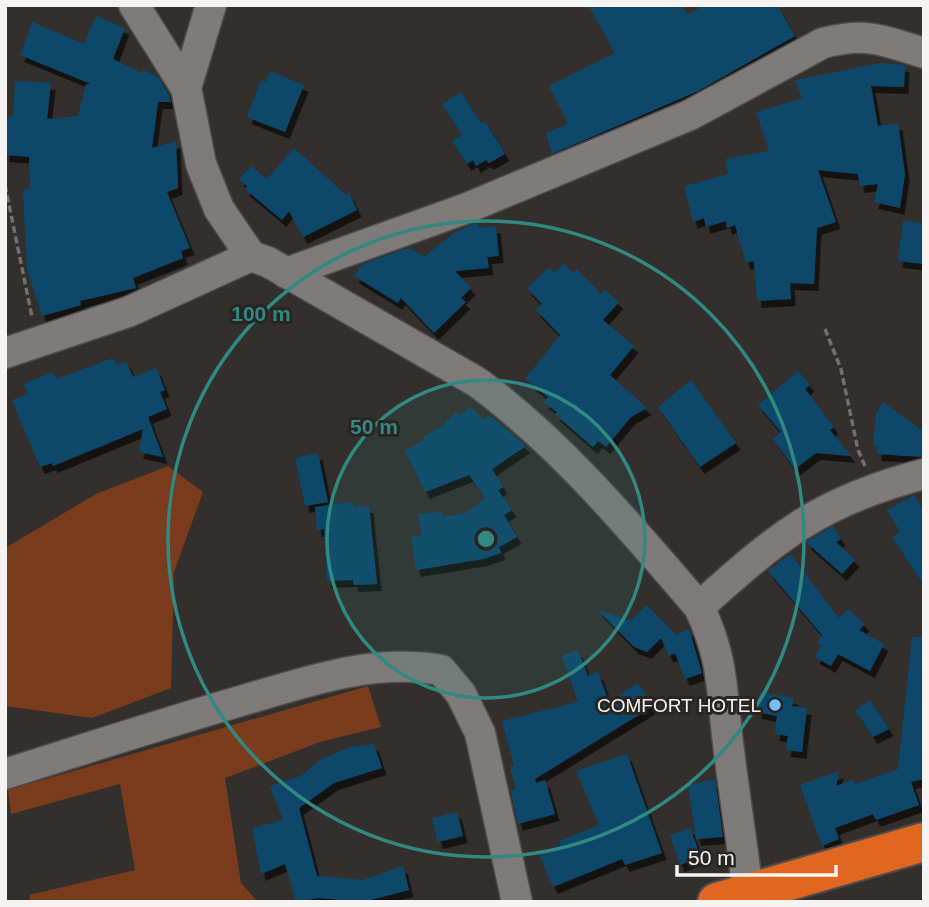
<svg xmlns="http://www.w3.org/2000/svg" width="929" height="907" font-family="Helvetica,sans-serif">
<defs>
<filter id="shadow"><feDropShadow dx="4.5" dy="7" stdDeviation="0" flood-color="#0009"/></filter>
</defs>
<rect width="100%" height="100%" fill="#322f2d"/>
<g fill="#7a3c1c">
<polygon points="168,466 203,492 174,572 171,688 92,718 5,706 5,548 96,494"/>
<polygon points="368,686 381,727 320,742 225,778 241,883 258,902 31,902 29,895 135,870 120,784 11,814 8,790"/>
</g>
<g fill="#0e476b" filter="url(#shadow)">
<polygon points="588,5 682,5 688,15 704,5 777,5 795,36 698,91 552,154 546,133 568,124 549,86 615,53"/>
<polygon points="96,16 125,28 113,59 142,73 144,70 158,77 169,95 171,102 158,102 152,148 176,141 178,188 167,192 190,248 181,251 183,258 133,278 136,288 80,301 81,305 42,316 27,269 23,190 30,189 29,157 5,155 5,118 13,116 15,81 51,83 47,119 78,116 86,84 91,84 20,55 32,22 84,44"/>
<polygon points="881,63 905,65 904,87 871,86 878,126 898,123 905,174 900,208 874,202 878,184 860,186 858,174 818,170 836,222 817,228 814,284 790,283 791,299 757,301 754,261 746,263 735,225 727,228 726,221 706,227 704,218 693,222 684,186 728,174 725,159 769,151 756,112 802,98 795,80"/>
<polygon points="270,71 304,85 285,132 247,117 261,80 266,82"/>
<polygon points="461,92 481,123 485,121 505,154 489,163 486,160 476,166 473,160 467,164 452,141 462,135 442,104"/>
<polygon points="294,148 346,195 349,193 357,210 303,237 289,211 282,220 245,189 247,186 239,179 251,166 267,179"/>
<polygon points="903,221 924,223 924,264 898,261"/>
<polygon points="476,223 479,228 496,226 499,256 487,257 489,268 455,271 471,288 461,298 466,302 434,333 401,298 398,303 354,276 361,265 407,248 425,256 454,233"/>
<polygon points="564,263 573,273 577,269 601,294 605,290 619,302 603,320 634,346 610,375 647,408 631,417 606,447 598,441 593,447 555,414 557,412 544,402 548,397 525,379 560,335 536,310 542,304 527,288 549,267 554,273"/>
<polygon points="113,358 116,365 126,361 133,377 156,368 165,390 160,392 167,409 148,417 163,457 139,452 143,429 53,466 52,463 40,467 12,400 28,394 24,384 53,372 56,379"/>
<polygon points="798,371 810,385 805,389 834,427 830,430 851,456 816,453 795,469 773,439 781,432 758,405"/>
<polygon points="691,380 736,443 700,467 658,407"/>
<polygon points="883,402 924,432 924,457 877,454 877,446 873,446 876,413"/>
<polygon points="470,406 484,420 489,415 526,446 492,469 503,487 498,490 512,510 504,515 517,537 499,547 501,553 483,559 416,570 411,537 422,535 418,514 441,511 442,517 466,513 491,494 485,498 469,475 425,492 405,450 425,440 423,437 441,427 457,412 460,416"/>
<polygon points="318,453 328,502 305,506 295,458"/>
<polygon points="914,495 924,510 924,586 892,537 900,532 887,510"/>
<polygon points="353,502 353,507 369,506 377,584 354,585 353,580 327,581 324,529 317,530 315,507"/>
<polygon points="833,526 841,539 836,542 855,560 842,574 806,542"/>
<polygon points="790,554 839,618 848,609 865,624 859,630 884,644 870,671 838,654 831,666 815,657 821,645 817,643 822,635 768,571"/>
<polygon points="647,605 676,635 689,629 702,673 685,679 675,653 669,656 661,638 647,652 634,647 597,609 630,621"/>
<polygon points="912,637 924,637 924,779 911,782 919,805 876,820 873,814 835,828 839,839 822,846 800,785 839,771 836,786 854,779 855,784 898,769"/>
<polygon points="578,650 588,676 598,672 609,702 638,683 653,706 535,779 536,783 545,780 555,814 518,824 511,791 516,789 510,767 514,766 502,721 578,702 562,656"/>
<polygon points="760,692 794,698 792,706 807,708 802,752 786,750 788,736 775,734 777,716 757,712"/>
<polygon points="870,700 889,729 873,737 855,710"/>
<polygon points="374,744 382,768 334,783 299,808 317,876 363,880 403,866 409,890 363,902 319,898 296,902 285,864 261,874 252,828 283,820 270,786 301,776 321,759 351,747"/>
<polygon points="627,754 662,853 625,865 622,859 553,887 539,854 561,845 559,841 599,825 576,771"/>
<polygon points="715,779 723,837 696,839 688,785"/>
<polygon points="457,812 463,836 438,842 432,818"/>
<polygon points="690,828 701,857 680,865 670,835"/>
</g>
<g fill="none" stroke-linecap="round" stroke-linejoin="round">
<defs>
<g id="minor">
<path d="M134 5 186 88 201 164 219 209 251 256 268 262 477 382C561 444 631 528 699 607 724 659 721 689 728 743 734 793 742 842 748 893"/>
<polyline points="186,88 211,5"/>
<path d="M286 273 467 208 690 115 823 43C867 32 882 40 924 53"/>
<polyline points="5,353 128,312 251,256"/>
<path d="M699 607C777 537 819 501 924 474"/>
<path d="M5 774C85 749 164 723 244 700 309 681 373 658 441 670L461 694 480 733 517 902"/>
</g>
<polyline id="highway" points="717,902 924,842"/>
</defs>
<use href="#minor" stroke="#4f4c4b" stroke-width="33"/>
<use href="#highway" stroke="#4f4c4b" stroke-width="42"/>
<g stroke="#72706e" stroke-width="3.5" stroke-dasharray="7 3.5" stroke-linecap="butt">
<polyline points="5,185 32,317"/>
<polyline points="825,329 841,369 858,450 865,466"/>
</g>
<use href="#minor" stroke="#7f7b7a" stroke-width="30"/>
<use href="#highway" stroke="#e16720" stroke-width="38"/>
</g>
<circle cx="486" cy="539" r="159" fill="#328982" fill-opacity=".12"/>
<g fill="none" stroke="#328982" stroke-width="3.5">
<circle cx="486" cy="539" r="159"/>
<circle cx="486" cy="539" r="318"/>
</g>
<circle fill="#76c0f7" stroke="#282523" stroke-width="2.5" cx="775" cy="705" r="7"/>
<g text-anchor="middle" stroke-width="6" stroke-linejoin="round" paint-order="stroke">
<g font-size="19" fill="#f6f4f3" stroke="#282523" text-anchor="end">
<text x="761" y="712">COMFORT HOTEL</text>
</g>
</g>
<circle cx="486" cy="539" r="10" fill="#328982" stroke="#282523" stroke-width="3.5"/>
<g font-size="21" text-anchor="middle" font-weight="bold" fill="#328982" stroke="#282523" stroke-width="6" stroke-linejoin="round" paint-order="stroke">
<text x="261" y="321">100 m</text>
<text x="374" y="434">50 m</text>
</g>
<rect width="929" height="907" fill="none" stroke="#f6f4f3" stroke-width="14"/>
<path d="M677 865v10h159v-10" fill="none" stroke="#f6f4f3" stroke-width="3.5"/>
<text x="688" y="865" font-size="21" fill="#f6f4f3" stroke="#282523" stroke-width="5" paint-order="stroke">50 m</text>
</svg>
